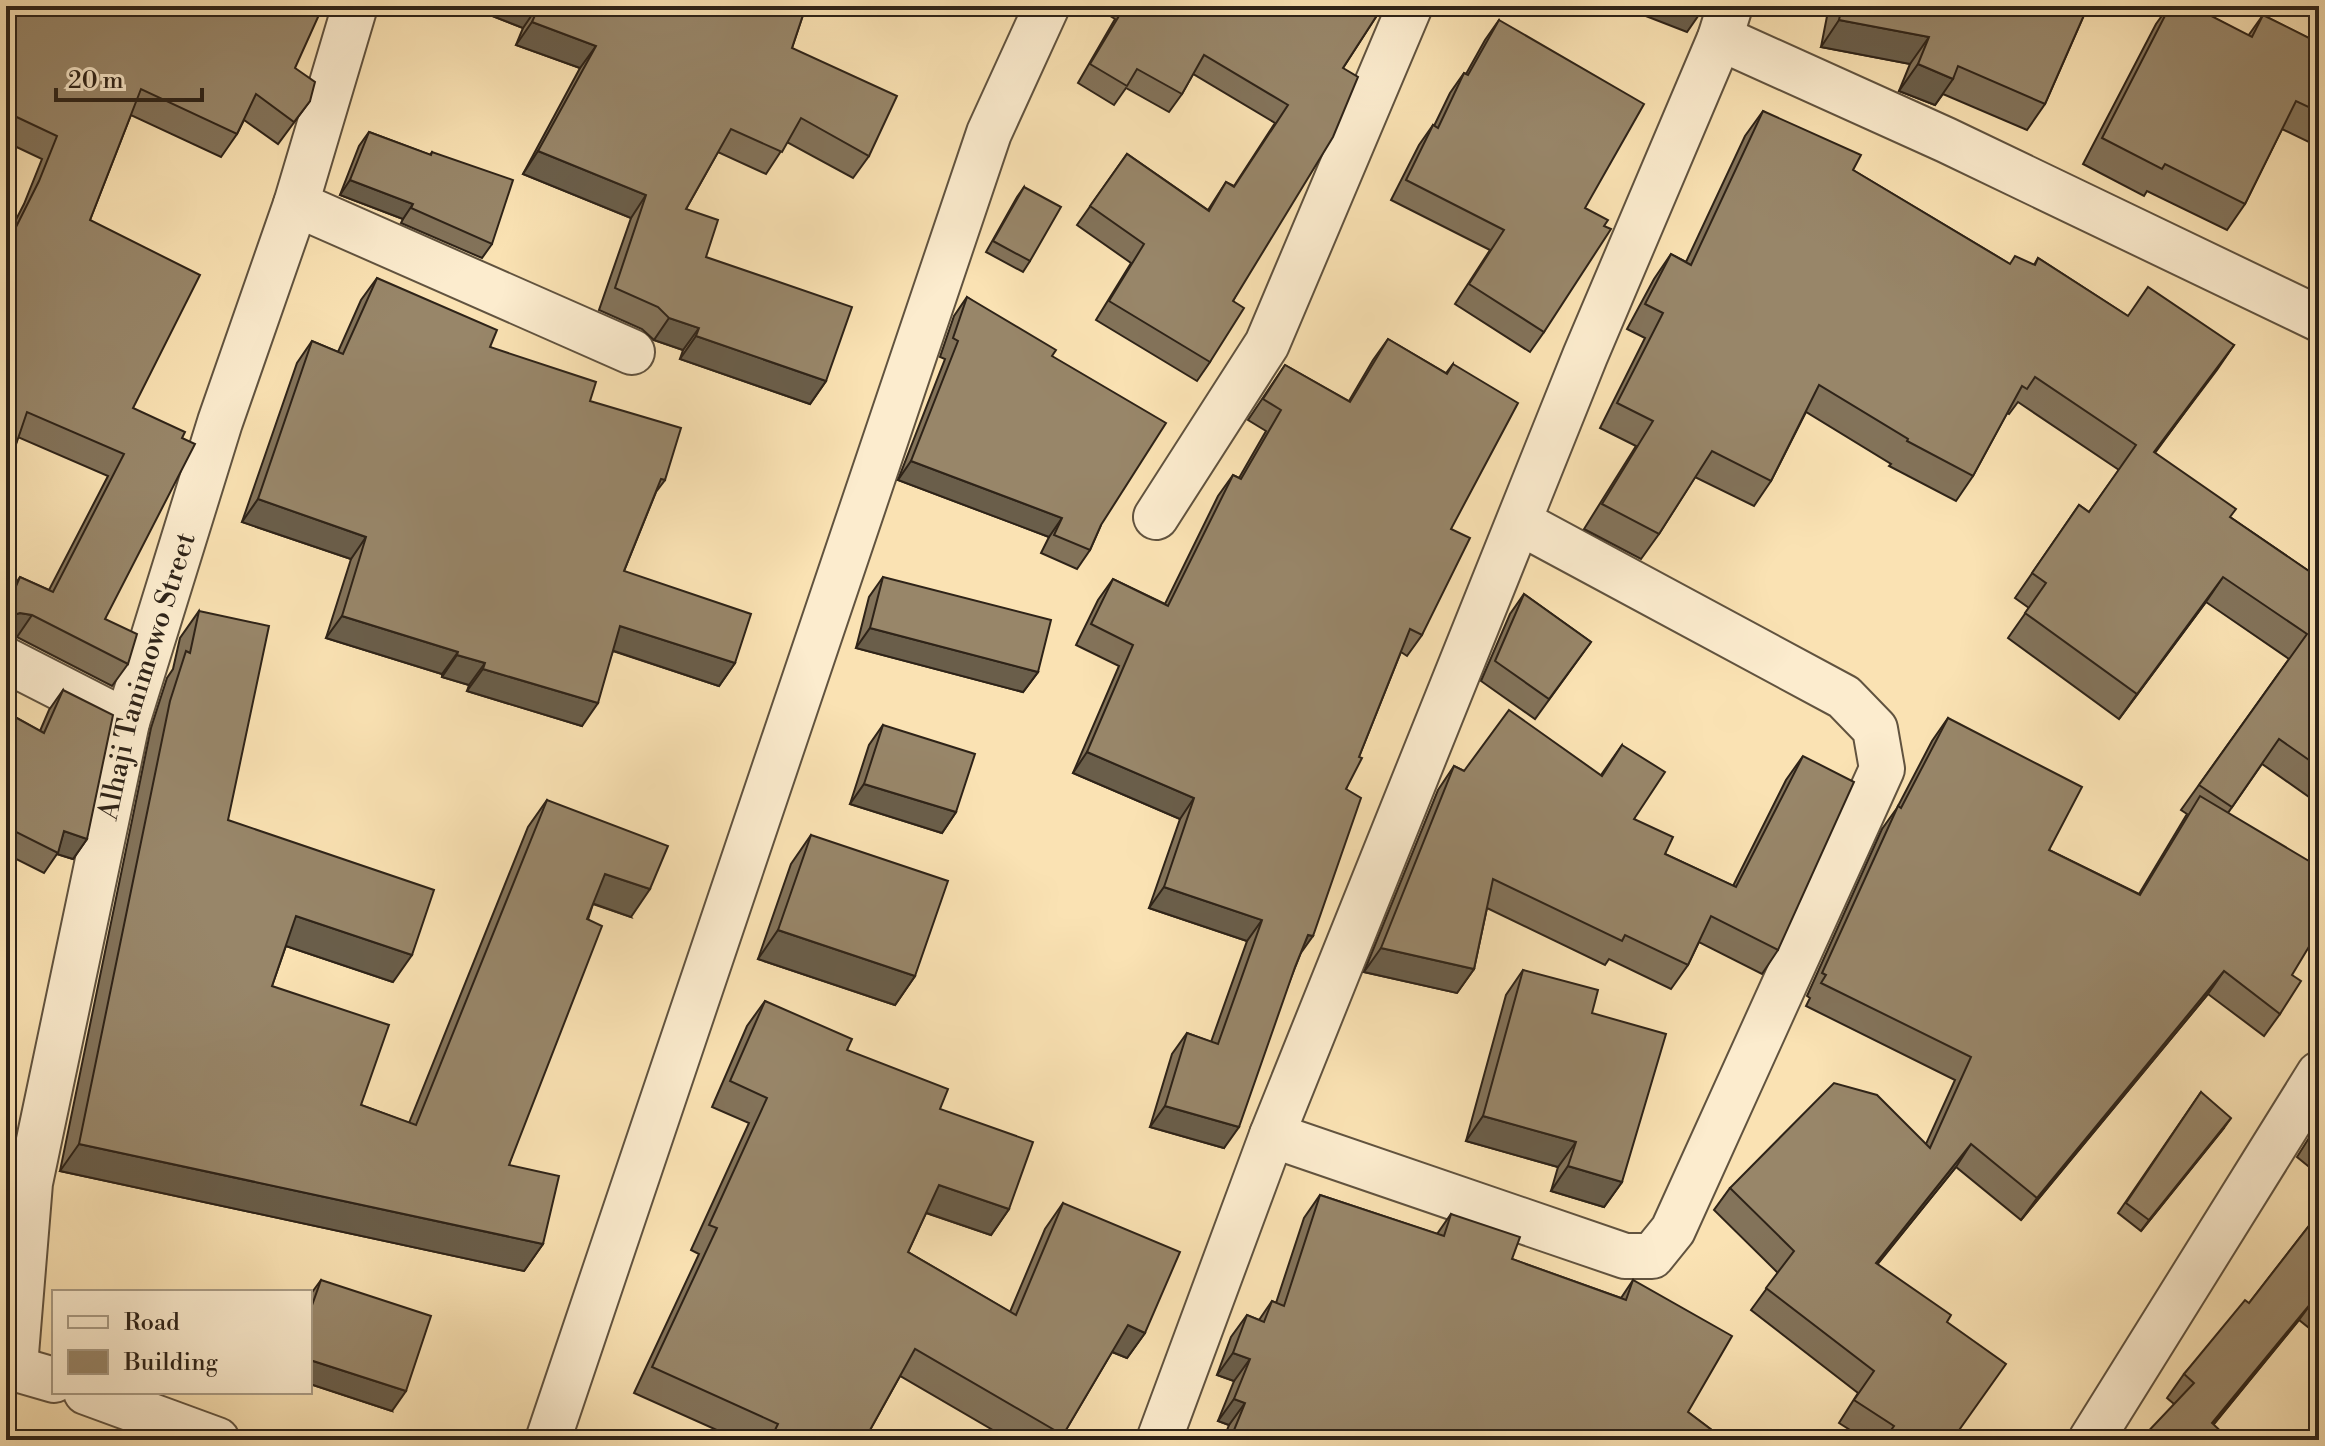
<svg xmlns="http://www.w3.org/2000/svg" width="2325" height="1446" font-family="'Libre Bodoni',serif">
<rect width="100%" height="100%" fill="#fae2b3"/>
<filter id="stains"><feTurbulence type="fractalNoise" baseFrequency=".0025" numOctaves="4"/><feColorMatrix values="0 0 0 0 .2 0 0 0 0 .09 0 0 0 0 .02 0 0 0 .5 -.17"/></filter>
<radialGradient id="worn" r=".72"><stop offset=".6" stop-color="#630" stop-opacity="0"/><stop offset="1" stop-color="#630" stop-opacity=".3"/></radialGradient>
<g fill="none" stroke-linecap="round" stroke-linejoin="round">
<defs>
<g id="minor">
<polyline points="1720,38 1946,140 2319,319"/>
<polyline points="296,204 632,352"/>
<polyline points="1156,517 1267,344 1410,6"/>
<polyline points="6,660 127,722"/>
<polyline points="1272,1135 1625,1256 1652,1256 1673,1230 1882,769 1875,729 1844,697 1521,523"/>
<polyline points="6,1366 54,1380"/>
<path id="s1" d="M15 1366 30 1183 127 722 220 422 296 204 355 6"/>
<polyline points="86,1392 217,1440"/>
<polyline points="548,1440 989,133 1047,6"/>
<polyline points="1159,1440 1272,1135 1585,356 1720,38 1730,6"/>
<polyline points="2091,1440 2319,1074"/>
</g>
</defs>
<use href="#minor" stroke="#61533f" stroke-width="48"/>
<use href="#minor" stroke="#fcecce" stroke-width="44"/>
</g>
<g fill="#83735a" stroke="#2e2318" stroke-width="2">
<polygon points="6,6 295,68 310,101 278,144 244,120 237,134 221,157 131,115 90,220 133,408 105,619 128,664 112,686 17,637 6,636 6,597 20,577 49,590 108,476 18,437 6,474 6,239 24,204 42,159 6,142"/>
<polygon points="467,6 806,6 792,48 869,156 853,178 787,142 766,174 718,152 686,209 706,257 826,381 810,404 680,359 683,350 654,340 642,329 599,310 631,218 523,174 580,68 516,45 523,28"/>
<polygon points="1094,6 1383,6 1343,68 1233,301 1210,362 1197,381 1096,320 1131,263 1077,225 1127,154 1208,210 1226,182 1234,186 1275,123 1193,74 1182,94 1169,112 1126,88 1114,105 1078,83 1115,19"/>
<polygon points="1829,6 2088,6 2045,104 2027,130 1943,94 1935,105 1899,91 1910,64 1821,47"/>
<polygon points="2169,6 2192,6 2248,36 2263,15 2319,43 2319,147 2282,129 2245,204 2227,230 2147,191 2144,196 2083,164 2156,24"/>
<polygon points="1499,20 1585,208 1544,332 1530,352 1455,304 1490,250 1391,200 1419,145 1433,125 1434,126 1450,93 1464,73 1466,74 1485,40"/>
<polygon points="1763,111 1853,170 2010,264 2034,265 2038,258 2128,316 2234,345 2155,453 2230,517 2319,578 2319,804 2262,764 2228,813 2292,975 2280,1014 2264,1036 2208,994 2021,1220 1956,1167 1877,1264 1947,1322 1952,1440 1866,1440 1839,1423 1858,1393 1751,1310 1778,1273 1714,1210 1730,1188 1926,1144 1955,1080 1806,1006 1810,998 1807,996 1882,829 1897,808 1932,741 1948,718 2049,850 2139,894 2187,814 2181,810 2289,659 2206,602 2119,719 2008,638 2029,608 2015,598 2079,505 2089,512 2119,470 2018,402 2009,414 2007,413 1973,476 1956,501 1889,466 1891,464 1806,412 1771,481 1754,506 1695,477 1659,534 1641,559 1584,529 1636,446 1600,428 1645,338 1627,329 1654,279 1671,254 1686,262 1745,136"/>
<polygon points="369,132 430,155 432,152 492,244 482,258 401,223 403,219 340,195 359,146"/>
<polygon points="1024,187 1030,261 1023,272 986,252 1017,197"/>
<polygon points="377,278 490,347 590,401 665,480 656,492 624,571 735,663 719,686 613,651 582,726 467,691 469,685 442,677 442,674 326,638 351,559 242,522 297,363 312,341 338,352 361,300"/>
<polygon points="967,297 1052,356 1101,525 1090,550 1077,569 1041,553 1049,537 898,480 945,359 940,357 954,316"/>
<polygon points="1388,339 1446,373 1453,364 1451,529 1422,635 1407,656 1401,652 1346,789 1300,955 1224,1148 1150,1127 1172,1054 1187,1033 1211,1042 1247,941 1149,908 1180,819 1073,773 1119,666 1076,645 1098,600 1113,579 1165,604 1218,496 1233,475 1239,478 1266,431 1248,420 1285,365 1349,401 1373,360"/>
<polygon points="883,577 1038,672 1023,692 856,648 869,597"/>
<polygon points="1524,594 1591,642 1535,719 1481,681 1510,614"/>
<polygon points="199,611 228,820 393,982 286,946 272,986 361,1105 409,1123 528,827 547,800 631,917 593,904 509,1165 543,1244 524,1271 60,1171 151,728 167,678 173,669 180,638"/>
<polygon points="63,690 87,839 73,859 57,854 44,873 6,854 6,712 40,731 49,710"/>
<polygon points="883,725 956,812 942,833 850,804 869,745"/>
<polygon points="1622,745 1634,819 1665,854 1733,886 1786,780 1803,756 1778,950 1762,974 1699,942 1688,965 1671,989 1609,959 1605,965 1487,908 1474,969 1457,993 1364,972 1438,790 1454,766 1464,771 1601,775"/>
<polygon points="811,835 915,976 895,1005 758,959 791,864"/>
<polygon points="1523,970 1592,1013 1622,1182 1604,1207 1551,1191 1558,1167 1466,1141 1506,995"/>
<polygon points="765,1001 940,1109 1009,1209 991,1235 926,1213 908,1252 1010,1312 1045,1229 1063,1203 1145,1333 1127,1358 1112,1352 1060,1440 1010,1440 900,1376 870,1430 893,1440 739,1440 634,1393 699,1254 691,1250 749,1123 712,1107 747,1026"/>
<polygon points="2201,1092 2224,1128 2141,1231 2118,1213"/>
<polygon points="2319,1122 2319,1175 2297,1157"/>
<polygon points="1320,1195 1437,1234 1451,1214 1512,1259 1621,1298 1633,1280 1688,1412 1725,1440 1223,1440 1229,1425 1218,1421 1234,1381 1217,1375 1231,1337 1247,1315 1259,1320 1272,1301 1276,1303 1304,1218"/>
<polygon points="2319,1213 2319,1336 2299,1320 2213,1425 2174,1404 2167,1398 2184,1374 2249,1303"/>
<polygon points="321,1280 392,1411 310,1384 310,1295"/>
</g>
<g fill="#6a5e4a" stroke="#2e2318" stroke-width="2">
<polygon points="467,6 538,6 523,28"/>
<polygon points="1620,6 1695,6 1703,9 1687,32"/>
<polygon points="1839,20 1929,37 1910,64 1821,47"/>
<polygon points="532,22 596,46 580,68 516,45"/>
<polygon points="1918,64 1953,79 1935,105 1899,91"/>
<polygon points="538,151 646,195 631,218 523,174"/>
<polygon points="350,180 413,204 403,219 340,195"/>
<polygon points="669,318 699,328 683,350 654,340"/>
<polygon points="696,336 826,381 810,404 680,359"/>
<polygon points="2234,345 2217,370 2136,477 2154,452"/>
<polygon points="911,461 1062,518 1049,537 898,480"/>
<polygon points="258,499 366,537 351,559 242,522"/>
<polygon points="2223,577 2206,602 2119,719 2137,694"/>
<polygon points="20,613 32,615 17,637 6,636 6,617"/>
<polygon points="342,616 458,652 442,674 326,638"/>
<polygon points="620,626 735,663 719,686 605,648"/>
<polygon points="870,628 1038,672 1023,692 856,648"/>
<polygon points="457,655 485,663 469,685 442,677"/>
<polygon points="483,669 598,703 582,726 467,691"/>
<polygon points="1087,752 1194,798 1180,819 1073,773"/>
<polygon points="864,784 956,812 942,833 850,804"/>
<polygon points="64,831 87,839 73,859 57,854"/>
<polygon points="605,874 650,889 631,917 586,901"/>
<polygon points="1164,887 1262,920 1247,941 1149,908"/>
<polygon points="296,916 412,955 393,982 277,943"/>
<polygon points="778,930 915,976 895,1005 758,959"/>
<polygon points="1308,935 1313,936 1298,957"/>
<polygon points="1381,948 1474,969 1457,993 1364,972"/>
<polygon points="2224,971 2208,994 2021,1220 2037,1198"/>
<polygon points="1165,1106 1239,1127 1224,1148 1150,1127"/>
<polygon points="1483,1116 1576,1142 1558,1167 1466,1141"/>
<polygon points="2231,1118 2224,1128 2141,1231 2149,1220"/>
<polygon points="79,1144 543,1244 524,1271 60,1171"/>
<polygon points="1971,1144 1956,1167 1860,1286 1876,1263"/>
<polygon points="1568,1166 1622,1182 1604,1207 1551,1191"/>
<polygon points="939,1185 1009,1209 991,1235 921,1211"/>
<polygon points="2316,1297 2299,1320 2201,1440 2212,1423"/>
<polygon points="1128,1325 1145,1333 1127,1358 1110,1351"/>
<polygon points="1233,1353 1250,1359 1234,1381 1217,1375"/>
<polygon points="310,1360 406,1391 392,1411 310,1384"/>
<polygon points="1234,1399 1245,1403 1229,1425 1218,1421"/>
</g>
<g fill="#988669" stroke="#2e2318" stroke-width="2">
<polygon points="6,6 323,6 295,68 315,82 310,101 294,122 256,94 237,134 141,89 90,220 200,275 133,408 185,432 182,438 195,444 105,619 137,634 128,664 32,615 20,613 6,617 6,609 20,577 53,592 124,454 27,412 6,474 6,247 39,181 57,136 6,112"/>
<polygon points="539,6 806,6 792,48 897,96 869,156 801,118 782,152 731,129 686,209 718,220 706,257 852,307 826,381 696,336 699,328 669,318 658,307 615,288 646,195 538,151 596,46 532,22"/>
<polygon points="1125,6 1383,6 1343,68 1358,77 1333,137 1233,301 1244,308 1210,362 1109,301 1144,244 1090,206 1127,154 1209,211 1226,182 1234,187 1288,105 1204,55 1182,94 1137,69 1127,86 1090,64"/>
<polygon points="1842,6 2088,6 2045,104 1958,66 1953,79 1918,64 1929,37 1839,20"/>
<polygon points="2170,6 2192,6 2252,37 2263,15 2319,43 2319,112 2296,101 2245,204 2165,164 2162,169 2102,138"/>
<polygon points="1499,20 1644,104 1585,208 1608,220 1604,226 1611,229 1544,332 1469,284 1504,230 1406,180 1433,125 1438,128 1464,73 1468,75"/>
<polygon points="1763,111 1861,155 1853,170 2010,264 2015,256 2035,265 2038,258 2128,316 2148,287 2234,345 2154,452 2236,509 2230,517 2319,578 2319,767 2279,739 2232,807 2199,785 2307,634 2223,577 2137,694 2025,613 2046,583 2032,573 2079,505 2089,512 2136,445 2035,377 2027,389 2022,386 1973,476 1907,441 1908,439 1819,385 1771,481 1712,451 1659,534 1602,504 1653,421 1617,403 1663,313 1645,304 1671,254 1691,265"/>
<polygon points="369,132 431,155 432,152 513,180 492,244 411,208 413,204 350,180"/>
<polygon points="1024,187 1061,207 1030,261 993,241"/>
<polygon points="377,278 497,330 490,347 596,382 590,401 681,428 665,480 661,479 624,571 751,614 735,663 620,626 598,703 483,669 485,663 457,655 458,652 342,616 366,537 258,499 312,341 343,354"/>
<polygon points="967,297 1056,350 1052,356 1166,423 1101,525 1090,550 1054,535 1062,518 911,461 958,341 953,338"/>
<polygon points="1388,339 1447,374 1453,364 1518,403 1451,529 1470,538 1422,635 1410,629 1359,757 1362,758 1346,789 1361,798 1313,936 1308,935 1295,967 1239,1127 1165,1106 1187,1033 1218,1044 1262,920 1164,887 1194,798 1087,752 1133,645 1091,624 1113,579 1168,606 1233,475 1241,479 1281,410 1263,399 1285,365 1350,402"/>
<polygon points="883,577 1051,620 1038,672 870,628"/>
<polygon points="1524,594 1591,642 1549,699 1495,661"/>
<polygon points="199,611 269,626 228,820 434,890 412,955 296,916 272,986 389,1025 361,1105 416,1125 547,800 668,846 650,889 605,874 587,919 602,926 509,1165 559,1176 543,1244 79,1144 170,701 186,651 190,653"/>
<polygon points="63,690 113,715 87,839 64,831 58,853 6,827 6,712 44,733"/>
<polygon points="1509,710 1602,776 1622,745 1665,772 1634,819 1673,837 1665,854 1736,887 1803,756 1854,782 1778,950 1711,916 1688,965 1625,935 1622,941 1493,879 1474,969 1381,948 1454,766 1464,771"/>
<polygon points="1948,718 2082,787 2049,850 2140,895 2200,796 2319,867 2319,930 2292,975 2301,981 2280,1014 2224,971 2037,1198 1971,1144 1876,1263 1951,1315 1947,1322 2006,1364 1952,1440 1884,1440 1894,1426 1854,1400 1874,1371 1766,1288 1794,1251 1730,1188 1834,1083 1877,1095 1930,1148 1971,1057 1821,983 1826,975 1822,973 1898,806 1901,808"/>
<polygon points="883,725 975,754 956,812 864,784"/>
<polygon points="811,835 948,881 915,976 778,930"/>
<polygon points="1523,970 1598,990 1592,1013 1666,1034 1622,1182 1568,1166 1576,1142 1483,1116"/>
<polygon points="765,1001 852,1039 847,1050 948,1089 940,1109 1033,1142 1009,1209 939,1185 908,1252 1016,1315 1063,1203 1180,1252 1145,1333 1128,1325 1063,1435 915,1349 870,1430 893,1440 785,1440 773,1434 778,1424 652,1367 717,1228 709,1225 767,1098 730,1081"/>
<polygon points="2201,1092 2231,1118 2149,1220 2126,1203"/>
<polygon points="2319,1124 2319,1137 2314,1133"/>
<polygon points="1320,1195 1444,1236 1451,1214 1520,1237 1512,1259 1626,1300 1633,1280 1732,1336 1688,1412 1725,1440 1377,1440 1367,1437 1366,1440 1230,1440 1245,1403 1234,1399 1250,1359 1233,1353 1247,1315 1264,1322 1272,1301 1284,1306"/>
<polygon points="2319,1213 2319,1299 2316,1297 2212,1423 2230,1440 2140,1440 2194,1383 2184,1374 2245,1300 2249,1303"/>
<polygon points="321,1280 431,1316 406,1391 310,1360 310,1311"/>
</g>
<g text-anchor="middle" stroke-width="6" stroke-linejoin="round" paint-order="stroke">
<g font-size="28" fill="#2e2318" stroke="#fcecce">
<text dy="10" stroke="none"><textPath href="#s1" startOffset="704">Alhaji Tanimowo Street</textPath></text>
</g>
</g>
<rect width="2325" height="1446" fill="none" stroke="#fae2b3" stroke-width="32"/>
<rect x="8" y="8" width="2309" height="1430" fill="none" stroke="#2e2318" stroke-width="4"/>
<rect x="16" y="16" width="2293" height="1414" fill="none" stroke="#2e2318" stroke-width="2"/>
<rect x="52" y="1290" width="260" height="104" fill="#fcecce" stroke="#aa9c85" stroke-width="2"/>
<rect x="68" y="1316" width="40" height="12" fill="#fcecce" stroke="#aa9c85" stroke-width="2"/>
<text x="124" y="1330" font-size="24" fill="#2e2318">Road</text>
<rect x="68" y="1350" width="40" height="24" fill="#988669" stroke="#aa9c85" stroke-width="2"/>
<text x="124" y="1370" font-size="24" fill="#2e2318">Building</text>
<path d="M56 88v12h146v-12" fill="none" stroke="#2e2318" stroke-width="4"/>
<text x="68" y="88" font-size="24" fill="#2e2318" stroke="#fcecce" stroke-width="6" paint-order="stroke">20 m</text>
<rect width="100%" height="100%" filter="url(#stains)"/>
<rect width="100%" height="100%" fill="url(#worn)"/>
</svg>
